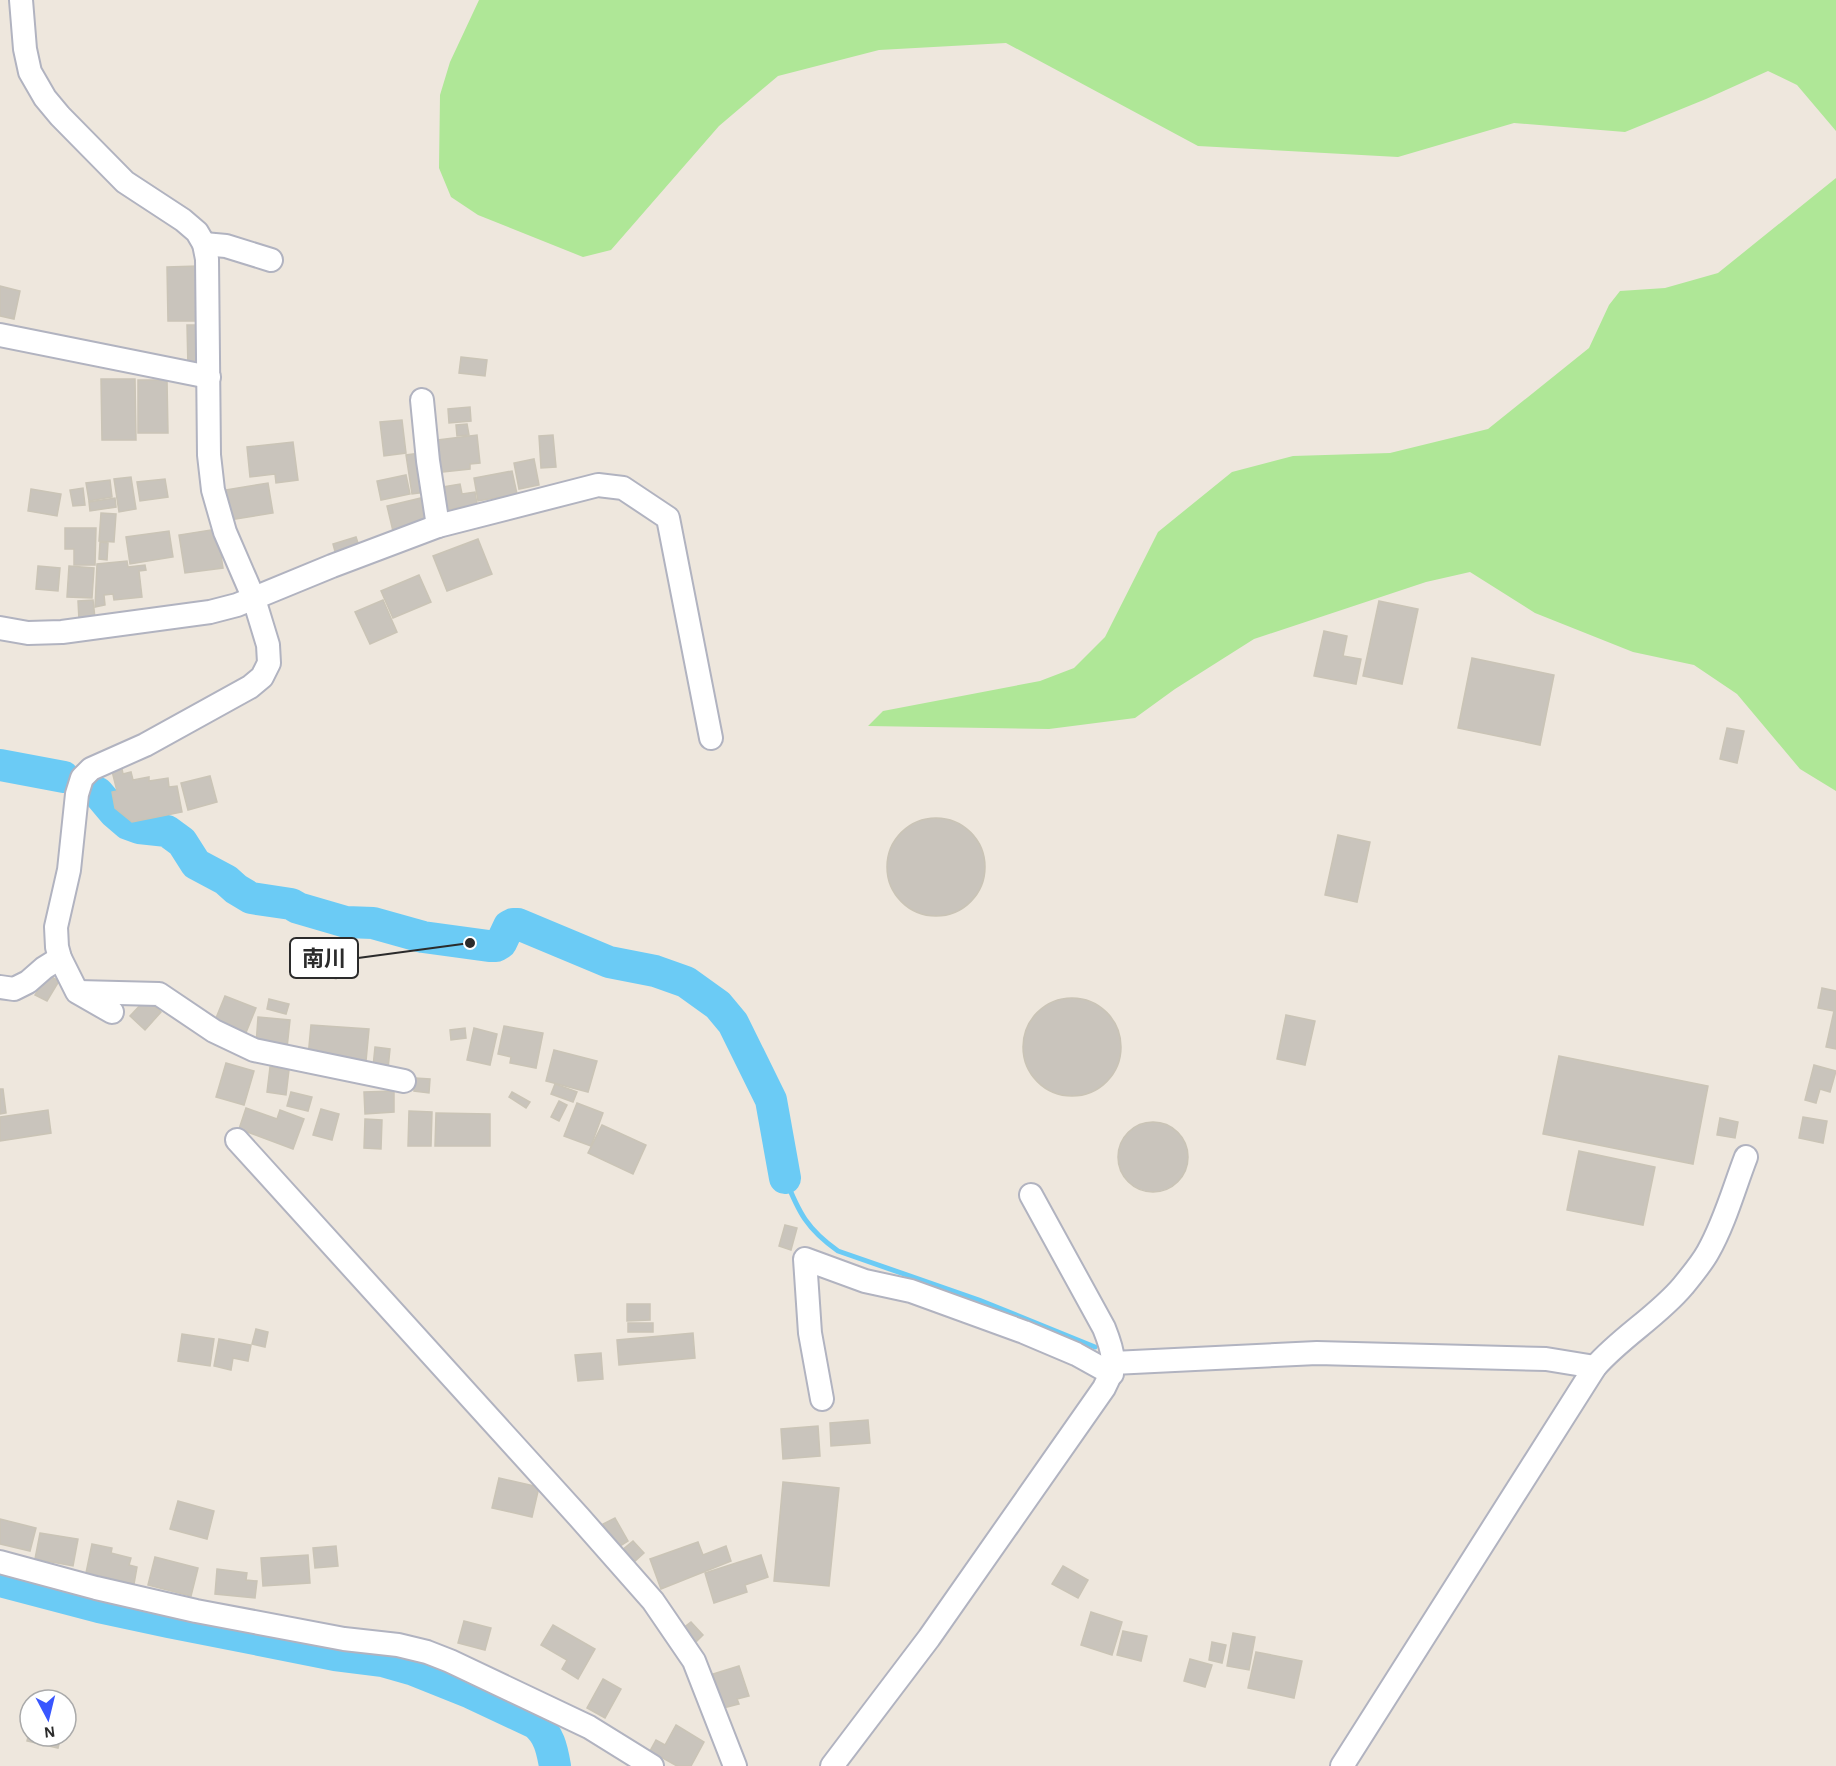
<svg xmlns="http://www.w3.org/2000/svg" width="1836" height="1766" font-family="'Alegreya Sans','Noto Sans JP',sans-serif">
<rect width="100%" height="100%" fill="#eee7dd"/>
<g fill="#afe797">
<polygon points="479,0 1836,0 1836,131 1797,85 1768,71 1706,99 1625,132 1514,123 1398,157 1198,146 1006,43 879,50 778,76 719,126 611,250 583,257 478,215 451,197 439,168 440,95 450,62"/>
<polygon points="1836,178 1836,791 1800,769 1737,694 1694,665 1633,652 1535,613 1470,572 1426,582 1254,639 1175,689 1135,718 1049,729 868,726 883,711 1040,681 1074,668 1105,637 1158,532 1232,472 1293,456 1390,453 1488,429 1589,348 1609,305 1620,291 1665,288 1718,273"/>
</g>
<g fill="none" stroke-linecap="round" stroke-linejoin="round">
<path stroke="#6bcbf5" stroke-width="5" d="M785 1178C799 1213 807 1229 838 1251L979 1300 1095 1347"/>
<g stroke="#6bcbf5" stroke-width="32">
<polyline points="0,765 64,777"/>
<polyline points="98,793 114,812 128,824 139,828 167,831 182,842 196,864 226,880 236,889 251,898 291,904 298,908 346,922 373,923 423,937 489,946 496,946 501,943 509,926 513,924 518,924 609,962 655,971 686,982 718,1005 733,1023 771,1100 785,1178"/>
<path d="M0 1581 99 1607 169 1622 335 1655 383 1661 411 1669 471 1693 535 1723C549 1734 552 1749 555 1766"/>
</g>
</g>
<g fill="#c9c4bc" stroke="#cac4b6" stroke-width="1.5">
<polygon points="198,266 200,321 168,321 167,267"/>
<polygon points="0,286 20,291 14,319 0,316"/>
<polygon points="187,325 198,325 199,368 188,368"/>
<polygon points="461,357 487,360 485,376 459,373"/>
<polygon points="101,379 135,379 136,440 102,440"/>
<polygon points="138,380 167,380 168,433 138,433"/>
<polygon points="470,407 471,421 449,423 448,409"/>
<polygon points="402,420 406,453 384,456 380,422"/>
<polygon points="467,424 469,435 457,436 456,425"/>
<polygon points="477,435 480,463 470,464 470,469 434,473 430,441"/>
<polygon points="553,435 556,467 541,468 539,436"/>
<polygon points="293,442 298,480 276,483 275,474 250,477 247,447"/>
<polygon points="420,453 426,492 412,494 406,455"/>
<polygon points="534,459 539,485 519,489 514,463"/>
<polygon points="512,471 517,494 478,501 474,478"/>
<polygon points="406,475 410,494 381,500 377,481"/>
<polygon points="131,477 136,509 119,512 114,479"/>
<polygon points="165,479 168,497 140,501 137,482"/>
<polygon points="110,480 112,497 89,501 86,483"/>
<polygon points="268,483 273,513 230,520 225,490"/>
<polygon points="460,484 462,494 475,492 477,504 440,511 436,488"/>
<polygon points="83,488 85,505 73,506 70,490"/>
<polygon points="31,489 61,494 57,516 28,511"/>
<polygon points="115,498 116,507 90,511 89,502"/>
<polygon points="421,498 427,523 393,531 387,506"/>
<polygon points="101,513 116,514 114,542 99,541"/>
<polygon points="65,528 96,528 95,565 74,565 74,549 65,549"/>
<polygon points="217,529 223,568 185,573 179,535"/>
<polygon points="169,531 173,557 130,564 126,537"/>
<polygon points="356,537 361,552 337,559 333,544"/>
<polygon points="478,539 492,574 447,591 433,556"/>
<polygon points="100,542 108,543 107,560 99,559"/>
<polygon points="127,561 128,567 145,565 146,570 139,571 142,597 114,600 113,594 104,595 105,605 95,607 97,564"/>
<polygon points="38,566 60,568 58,591 36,589"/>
<polygon points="69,566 94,568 92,598 67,597"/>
<polygon points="419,575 431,602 393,618 381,591"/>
<polygon points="93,600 95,618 79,620 78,601"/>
<polygon points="383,600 397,632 370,644 355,612"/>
<polygon points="1379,601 1418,609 1402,684 1363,676"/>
<polygon points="1324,631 1347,636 1343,656 1361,659 1356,684 1314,676"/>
<polygon points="1472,658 1554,675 1540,745 1458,728"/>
<polygon points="1727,728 1744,731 1737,763 1720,759"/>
<polygon points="122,769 123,774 131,772 133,780 149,777 149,781 168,778 169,787 177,786 182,812 132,822 115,808 112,792 117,791 112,771"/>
<polygon points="210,776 217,802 188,810 181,783"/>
<circle cx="936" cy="867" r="49"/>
<polygon points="1338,835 1370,842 1357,902 1325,895"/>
<polygon points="333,942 348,948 336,979 321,973"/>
<polygon points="48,975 59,981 47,1001 35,995"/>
<polygon points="1822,988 1836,991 1836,1049 1826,1047 1834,1011 1818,1008"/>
<polygon points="225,996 256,1008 245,1035 214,1023"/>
<circle cx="1072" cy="1047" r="49"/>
<polygon points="146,999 161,1012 145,1030 130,1016"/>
<polygon points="269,999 289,1004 286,1014 267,1009"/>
<polygon points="1286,1015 1315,1021 1305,1065 1277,1059"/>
<polygon points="258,1017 290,1020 287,1048 256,1045"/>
<polygon points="311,1025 369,1029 366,1061 308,1057"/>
<polygon points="504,1026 543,1033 536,1068 510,1063 511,1057 498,1054"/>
<polygon points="465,1028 466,1038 451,1040 450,1030"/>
<polygon points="474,1028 497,1034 490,1065 467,1060"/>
<polygon points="375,1047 390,1049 388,1069 373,1067"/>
<polygon points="554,1050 597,1061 588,1092 546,1081"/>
<polygon points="1559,1056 1708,1086 1693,1164 1543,1134"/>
<polygon points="226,1063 254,1071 244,1105 216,1097"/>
<polygon points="1814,1065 1836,1071 1830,1092 1820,1089 1816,1103 1805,1100"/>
<polygon points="270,1067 289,1070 286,1095 267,1092"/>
<polygon points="415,1078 430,1079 429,1093 414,1091"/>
<polygon points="555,1084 577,1092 573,1102 551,1094"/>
<polygon points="0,1089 3,1089 6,1113 0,1114"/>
<polygon points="394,1091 394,1112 365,1114 364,1092"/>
<polygon points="291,1092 312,1097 308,1111 287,1106"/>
<polygon points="512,1092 530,1102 526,1108 509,1097"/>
<polygon points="559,1101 567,1105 559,1121 551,1117"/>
<polygon points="577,1103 603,1113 591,1146 564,1136"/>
<polygon points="246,1108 277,1119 280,1110 304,1119 293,1149 239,1129"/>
<polygon points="321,1109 339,1114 332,1140 313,1135"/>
<polygon points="48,1110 51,1133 0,1141 0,1117"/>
<polygon points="409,1111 432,1112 431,1146 408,1146"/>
<polygon points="436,1113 490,1114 490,1146 435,1146"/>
<polygon points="1803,1117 1827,1121 1823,1143 1799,1138"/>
<polygon points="1720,1118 1738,1122 1735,1138 1717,1135"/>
<polygon points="365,1119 382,1120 381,1149 364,1148"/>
<circle cx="1153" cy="1157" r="35"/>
<polygon points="602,1125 646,1145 633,1174 588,1153"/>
<polygon points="1579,1151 1655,1167 1643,1225 1567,1210"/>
<polygon points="785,1225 797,1228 791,1250 779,1246"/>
<polygon points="627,1304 650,1304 650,1320 627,1321"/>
<rect x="628" y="1323" width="25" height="9"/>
<polygon points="256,1329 268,1332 265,1347 252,1344"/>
<polygon points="693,1333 695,1358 619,1365 617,1340"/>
<polygon points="182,1334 214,1339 210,1366 178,1361"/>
<polygon points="219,1339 251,1345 248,1361 233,1358 231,1370 214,1366"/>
<polygon points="601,1353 603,1379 578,1381 575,1355"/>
<polygon points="868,1420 870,1443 831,1446 830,1423"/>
<polygon points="818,1426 820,1456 783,1459 781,1429"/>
<polygon points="499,1478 539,1487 532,1517 492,1508"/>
<polygon points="783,1482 839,1488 829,1586 774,1581"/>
<polygon points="178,1501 214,1511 207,1539 170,1529"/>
<polygon points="615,1518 628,1541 617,1548 603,1524"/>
<polygon points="0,1519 36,1528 30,1551 0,1544"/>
<polygon points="40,1533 78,1539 73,1566 35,1559"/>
<polygon points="633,1541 644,1553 633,1563 622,1550"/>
<polygon points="698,1542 703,1555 726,1546 731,1561 661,1589 650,1559"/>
<polygon points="92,1544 112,1548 111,1553 131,1558 129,1565 137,1567 134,1584 86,1573"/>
<polygon points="336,1546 338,1566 315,1568 313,1548"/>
<polygon points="308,1555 310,1583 263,1586 261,1558"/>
<polygon points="761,1555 768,1577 745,1585 747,1592 714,1603 705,1573"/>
<polygon points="155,1557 198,1568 191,1596 148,1585"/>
<polygon points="1063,1566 1088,1580 1078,1598 1052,1584"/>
<polygon points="217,1569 247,1573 246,1580 257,1581 255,1598 215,1594"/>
<polygon points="1091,1612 1122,1622 1112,1655 1081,1645"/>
<polygon points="464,1621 491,1628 485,1650 458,1643"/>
<polygon points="691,1622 703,1635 694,1644 682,1629"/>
<polygon points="553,1625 595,1649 578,1679 562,1669 567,1660 541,1645"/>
<polygon points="1123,1631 1147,1636 1141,1661 1117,1655"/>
<polygon points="1233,1633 1255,1637 1249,1670 1227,1666"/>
<polygon points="1212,1642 1226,1645 1222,1663 1209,1660"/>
<polygon points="1256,1652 1302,1661 1294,1698 1248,1688"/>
<polygon points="1190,1659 1212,1665 1205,1687 1184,1681"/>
<polygon points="739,1666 749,1696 737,1699 739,1704 723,1708 713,1674"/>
<polygon points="603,1679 621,1689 605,1718 587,1708"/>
<polygon points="676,1725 704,1742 691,1766 677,1766 650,1751 656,1740 665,1745"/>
<polygon points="30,1729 30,1736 61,1736 58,1748 27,1741"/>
</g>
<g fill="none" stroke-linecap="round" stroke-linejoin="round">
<defs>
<g id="minor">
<polyline points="21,0 25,49 30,72 45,98 60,116 125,182 183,220 197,232 204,244 207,259 209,455 213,490 225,532 254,599 268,645 269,663 262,677 250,687 145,745 91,769 82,778 77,794 69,870 56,927 57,947 60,958 77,992 112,1012"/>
<polyline points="204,244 226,246 271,260"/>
<polyline points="0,335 209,377"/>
<polyline points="422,400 428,461 438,526 598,485 623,488 668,518 711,738"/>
<polyline points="0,628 28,633 62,632 210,612 237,605 332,566 438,526"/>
<polyline points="0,987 14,989 28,982 44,968 60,958"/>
<polyline points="78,992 159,994 214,1031 254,1050 404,1081"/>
<polyline points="237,1140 579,1517 653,1601 694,1661 735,1766"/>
<polyline points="1113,1363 1317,1353 1546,1359 1595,1367"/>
<polyline points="822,1399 810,1333 805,1259 865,1281 911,1291 1024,1332 1076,1354 1112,1374"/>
<polyline points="0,1562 96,1588 196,1611 344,1639 398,1645 427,1652 450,1661 589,1727 652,1766"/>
<path d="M832 1766 929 1638 1104 1388C1117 1364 1114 1353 1104 1328L1031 1195"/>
<path d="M1342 1766 1595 1367C1621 1337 1658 1316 1683 1286 1692 1275 1702 1263 1708 1252 1725 1222 1734 1188 1746 1157"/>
</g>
</defs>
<use href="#minor" stroke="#b1b3c0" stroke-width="26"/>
<use href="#minor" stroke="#fff" stroke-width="22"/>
</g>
<path fill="none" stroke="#2b2b2b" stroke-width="2" d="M470 943L358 958"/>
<circle fill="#2b2b2b" stroke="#fff" stroke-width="2" cx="470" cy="943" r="6"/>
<rect fill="#fff" stroke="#2b2b2b" stroke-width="2" x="290" y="938" width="68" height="40" rx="6"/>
<g font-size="22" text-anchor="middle" font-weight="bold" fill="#2b2b2b">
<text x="324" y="966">南川</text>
</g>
<g transform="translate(48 1718) rotate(173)"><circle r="28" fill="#ffffff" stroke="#aaaaaa" stroke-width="1.5"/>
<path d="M0-4.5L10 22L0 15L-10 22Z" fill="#3956ff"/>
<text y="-9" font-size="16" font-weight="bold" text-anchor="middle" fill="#2b2b2b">N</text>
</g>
</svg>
